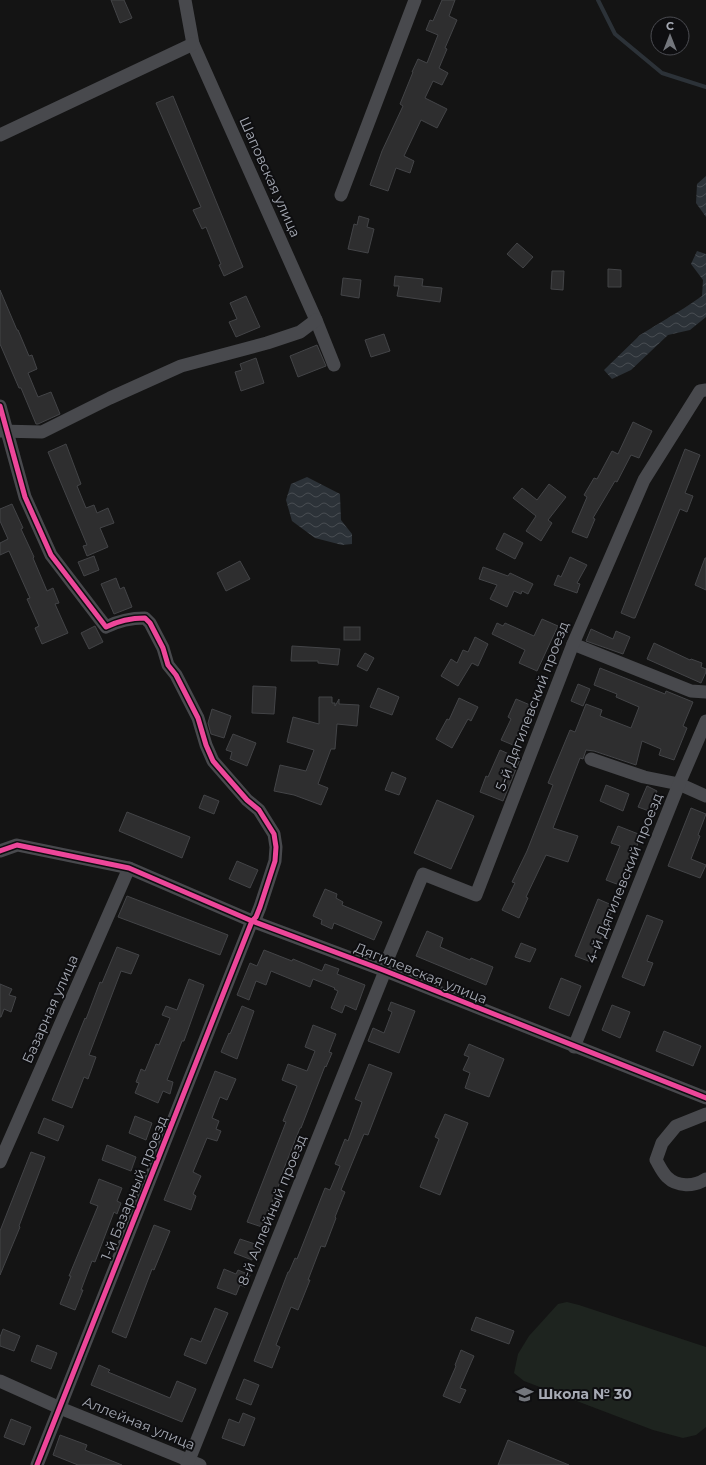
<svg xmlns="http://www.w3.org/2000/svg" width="706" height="1465" font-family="Montserrat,sans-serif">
<defs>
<pattern id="water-waves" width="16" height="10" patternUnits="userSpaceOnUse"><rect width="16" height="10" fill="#2c3238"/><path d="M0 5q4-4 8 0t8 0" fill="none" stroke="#484d52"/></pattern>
</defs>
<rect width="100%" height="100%" fill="#141414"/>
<polygon fill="#1e241f" points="567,1302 579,1305 706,1347 706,1427 696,1435 683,1438 653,1430 524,1381 514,1373 518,1354 529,1336 558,1304"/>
<g fill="url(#water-waves)">
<polygon points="706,176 706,217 696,203 697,184"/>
<polygon points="697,251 706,254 706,317 690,330 668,335 631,370 612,379 604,370 640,335 686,307 702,296 703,280 691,264"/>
<polygon points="307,477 340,494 341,520 352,534 352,544 342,545 315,538 292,521 286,500 291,484"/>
</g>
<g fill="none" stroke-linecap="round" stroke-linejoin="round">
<polyline stroke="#2c3238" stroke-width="4" points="598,0 615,34 662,73 706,87"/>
</g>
<g fill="#2e2e2f" stroke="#434447">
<polygon points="111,0 124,0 132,18 120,23"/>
<polygon points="442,0 455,0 449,16 457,20 445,48 447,49 439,68 448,73 442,85 433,81 425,98 447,109 437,128 421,120 404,156 414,161 410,173 396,168 388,191 370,185 382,151 403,106 400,104 413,72 412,72 418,59 427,63 438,35 426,30 430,20 433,21"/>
<polygon points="173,96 243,267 224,276 219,265 221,264 206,227 202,229 193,210 201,207 156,103"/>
<polygon points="359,216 369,219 367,227 374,229 368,253 348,249 354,224 357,225"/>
<polygon points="517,243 533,257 523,268 507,254"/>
<polygon points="608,269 621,270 621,287 608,287"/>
<polygon points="552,271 564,271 563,290 551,289"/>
<polygon points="395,276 423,279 422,286 442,288 440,302 397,296 399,286 394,286"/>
<polygon points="343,278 361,280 359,298 341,295"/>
<polygon points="0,290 17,330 18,330 29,356 32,355 37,369 28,373 38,397 51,392 60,414 38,424 36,424 21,388 19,388 0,344"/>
<polygon points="246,296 260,327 236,337 229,322 237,319 230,303"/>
<polygon points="384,334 390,351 371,357 365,340"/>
<polygon points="317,345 326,366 298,377 290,356"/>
<polygon points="256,358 264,383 241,391 235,372 242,370 240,364"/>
<polygon points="633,422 652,431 639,458 631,455 617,482 615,481 593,518 595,519 587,538 572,532 587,497 584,495 594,478 597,479 612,451 618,454"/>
<polygon points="66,444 81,484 77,486 86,508 94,505 97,513 108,508 114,523 100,528 108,547 87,556 83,546 87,545 48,452"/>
<polygon points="685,449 700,455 685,493 693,496 687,512 680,509 635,618 633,618 621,613"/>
<polygon points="549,484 566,497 548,520 552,523 541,541 526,531 536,516 513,498 522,488 537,500"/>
<polygon points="12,504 23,528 21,529 34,557 33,558 47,591 53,588 59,603 55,604 68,633 42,644 35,628 39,626 27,599 30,598 9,551 0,555 0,543 8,539 0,521 0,509"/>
<polygon points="504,533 523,543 515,559 496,549"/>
<polygon points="94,556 99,570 84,576 78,562"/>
<polygon points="570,557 587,565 577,583 580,584 577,593 554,585 558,575 561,577"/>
<polygon points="705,558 706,558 706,590 695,585"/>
<polygon points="240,561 250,579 226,591 217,573"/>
<polygon points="483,567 508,576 510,573 533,584 528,594 522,591 521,594 514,591 507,607 490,599 497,585 479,579"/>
<polygon points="116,578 120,589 124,587 132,607 114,614 101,584"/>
<polygon points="542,619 558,626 537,671 519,663 525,650 492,634 497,623 503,626 505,623 534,636"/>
<polygon points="95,626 103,642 89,649 81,633"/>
<rect x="344" y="627" width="16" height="13"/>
<polygon points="591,629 613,639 616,631 630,637 623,654 586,641"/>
<polygon points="475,637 488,644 478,666 472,663 458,686 441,676 451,659 457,663 463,650 468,652"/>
<polygon points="654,643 690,660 691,659 702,663 701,667 706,669 706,672 701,683 647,659"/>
<polygon points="292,646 340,649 338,665 318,663 318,661 291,661"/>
<polygon points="365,653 374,658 367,671 357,666"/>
<polygon points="600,668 665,694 666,691 693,702 683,726 687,728 674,760 659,755 661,749 642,741 636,765 594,751 586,750 583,759 580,758 553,828 578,836 568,862 546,855 526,897 528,898 519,918 502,910 515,883 512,882 527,851 553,785 548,783 570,730 575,732 586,704 602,710 600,716 631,728 639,707 616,697 617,694 594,685"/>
<polygon points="578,684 590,689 583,706 571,701"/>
<polygon points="253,686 276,687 274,714 252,713"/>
<polygon points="378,688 399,697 392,715 370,707"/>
<polygon points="319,697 332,697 332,703 335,703 335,706 339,699 339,704 359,705 357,726 337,724 335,749 331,749 318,784 328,788 321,805 294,795 274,791 280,765 306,771 314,750 287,742 293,717 319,724"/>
<polygon points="459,698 478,707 471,721 468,719 452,748 436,739 447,719 449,720"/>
<polygon points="516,699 530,705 513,745 501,740 511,719 508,717"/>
<polygon points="212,709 231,716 224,738 211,734 208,723"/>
<polygon points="233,734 256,743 247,766 230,759 232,752 226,750"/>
<polygon points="500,750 520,759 503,801 480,792 486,776 488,777"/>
<polygon points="392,772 406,778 399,795 385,790"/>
<polygon points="606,785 629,794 623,811 600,801"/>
<polygon points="647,786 657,791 649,811 638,807"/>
<polygon points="204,795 219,801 214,814 199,808"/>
<polygon points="437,800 474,816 451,869 414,853"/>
<polygon points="691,808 706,814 698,835 700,836 691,859 706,865 700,878 668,866"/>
<polygon points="127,812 190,837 182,858 119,831"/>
<polygon points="618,826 641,835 622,886 606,880 620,846 611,843"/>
<polygon points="237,861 258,870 250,888 229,879"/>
<polygon points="325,889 337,894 336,898 343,902 342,905 382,922 374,940 334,923 332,929 321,924 322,920 313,916"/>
<polygon points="127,896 228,935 220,955 118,917"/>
<polygon points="598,899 614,906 591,962 575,956"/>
<polygon points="647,915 663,921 647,961 653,963 644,986 622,977"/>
<polygon points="427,931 443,938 440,947 470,960 471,958 493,967 486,985 416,956"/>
<polygon points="521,943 536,949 530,962 515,957"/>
<polygon points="117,947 139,955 131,974 121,971 89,1055 96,1057 88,1079 84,1077 72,1108 52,1100 85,1018 86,1019 100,982 102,983"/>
<polygon points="264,950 292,961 293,959 322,971 325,964 339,969 337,974 365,985 356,1010 345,1005 342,1013 331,1008 338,991 334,989 335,988 313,979 310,987 271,971 266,985 256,981 249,1000 237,995 250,963 257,966"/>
<polygon points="561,978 581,986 569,1016 549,1008"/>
<polygon points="189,979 204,985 184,1041 182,1041 167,1080 173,1082 170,1094 163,1091 158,1103 135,1093 139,1083 136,1082 141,1069 145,1071 156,1044 159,1045 170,1018 162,1015 166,1006 177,1010"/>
<polygon points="0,984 12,989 9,995 16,997 11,1012 4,1009 1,1017 0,1017"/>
<polygon points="391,1002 415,1011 399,1053 368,1041 373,1028 384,1033 392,1012 388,1010"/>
<polygon points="612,1005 630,1012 620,1038 602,1030"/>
<polygon points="242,1006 254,1011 237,1059 221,1052 229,1033 230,1034"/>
<polygon points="313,1025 336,1034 329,1052 332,1053 326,1067 325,1066 301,1128 300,1128 281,1176 282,1177 262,1227 247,1222 286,1122 283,1121 297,1086 282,1080 288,1064 307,1071 315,1051 305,1047"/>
<polygon points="664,1031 701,1046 693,1066 656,1051"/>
<polygon points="469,1044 504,1059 489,1097 465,1088 470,1073 463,1070 469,1057 464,1055"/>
<polygon points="369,1064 392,1073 368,1135 364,1134 341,1190 345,1192 335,1217 336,1218 325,1247 321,1246 308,1280 310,1280 298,1310 291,1307 276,1345 280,1347 272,1368 254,1361 288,1272 289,1272 295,1258 297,1259 325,1188 330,1190 340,1166 335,1164 345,1139 348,1141 362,1102 355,1099"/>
<polygon points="215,1071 236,1079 227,1100 220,1097 212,1118 219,1121 216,1129 221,1131 217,1141 207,1138 193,1172 201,1176 193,1194 196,1196 191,1210 164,1200"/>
<polygon points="445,1114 468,1123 440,1195 420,1187 439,1139 435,1137"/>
<polygon points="135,1116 152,1123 146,1140 129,1133"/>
<polygon points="44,1118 64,1126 58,1141 38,1133"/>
<polygon points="107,1145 136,1157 131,1171 102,1160"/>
<polygon points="31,1152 45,1157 19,1226 20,1227 0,1275 0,1231"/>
<polygon points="99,1179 122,1188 117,1201 121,1203 117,1214 114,1212 95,1262 92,1261 81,1290 83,1290 75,1310 60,1304 71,1276 69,1276 98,1206 90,1203"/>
<polygon points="154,1225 170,1231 154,1270 152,1269 126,1338 112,1332"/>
<polygon points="240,1239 258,1245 252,1260 234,1253"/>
<polygon points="224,1269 236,1274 238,1270 250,1275 245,1287 240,1285 236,1295 217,1288"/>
<polygon points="215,1308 228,1313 206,1364 184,1355 191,1338 201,1342"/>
<polygon points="476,1317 514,1331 509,1344 471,1330"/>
<polygon points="3,1329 20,1336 14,1351 0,1346 0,1337"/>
<polygon points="37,1345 57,1353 51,1369 31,1361"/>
<polygon points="461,1350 474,1356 460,1388 466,1390 460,1403 443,1396 456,1366 455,1365"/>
<polygon points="99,1365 110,1370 108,1372 170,1398 177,1381 196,1389 182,1422 91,1385"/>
<polygon points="244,1379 259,1385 251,1405 236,1399"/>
<polygon points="243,1413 255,1418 244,1446 222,1438 229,1419 239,1423"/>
<polygon points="11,1419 31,1427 24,1445 4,1437"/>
<polygon points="60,1435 87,1445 85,1450 122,1465 78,1465 53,1455"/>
<polygon points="508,1440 569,1465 498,1465"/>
</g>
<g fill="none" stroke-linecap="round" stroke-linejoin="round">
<g stroke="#48494d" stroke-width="13">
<polyline points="185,0 193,44 316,320 334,365"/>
<polyline points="0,135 193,44"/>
<polyline points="341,195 415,0"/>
<path d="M0 406 25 497 51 555 106 627C118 621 131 618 145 618L150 623 163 648 168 665 176 675 198 718 206 745 213 761 247 800 259 810 274 834 276 847 275 861 260 907 256 917 252 921 37 1465"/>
<polyline points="0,431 42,432 110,398 181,366 267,343 300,332 316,320"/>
<polyline points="573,644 691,691 706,692"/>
<polyline points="591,759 644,777 679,784 706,796"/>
<polyline points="0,851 17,845 129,868 252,921 383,970 706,1098"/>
<polyline points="383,970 423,874 476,895 573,644 644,480 700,391 706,390"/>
<polyline points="574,1047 679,784 706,721"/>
<path d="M706 1114 676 1126 662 1143 656 1160C659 1165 662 1172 667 1177 677 1187 694 1187 706 1179"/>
<polyline points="0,1162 129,868"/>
<polyline points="0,1381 60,1408 200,1465"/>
<polyline points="187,1465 385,971"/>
</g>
<defs>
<g id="cycleway">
<path d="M0 406 25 497 51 555 106 627C118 621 131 618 145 618L150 623 163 648 168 665 176 675 198 718 206 745 213 761 247 800 259 810 274 834 276 847 275 861 260 907 256 917 252 921 37 1465"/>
<polyline points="0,851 17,845 129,868 252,921 383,970 706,1098"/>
</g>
</defs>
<use href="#cycleway" stroke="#0e0e10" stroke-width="8"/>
<use href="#cycleway" stroke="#ed469a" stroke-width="5"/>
</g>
<defs>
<symbol id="school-bare" viewBox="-9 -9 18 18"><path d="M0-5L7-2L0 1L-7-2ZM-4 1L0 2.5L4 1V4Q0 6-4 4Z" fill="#73767c" stroke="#0e0e10" stroke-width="2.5" paint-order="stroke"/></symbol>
</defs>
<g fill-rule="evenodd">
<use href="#school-bare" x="512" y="1382" width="25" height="25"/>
</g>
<g text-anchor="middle" stroke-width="4" stroke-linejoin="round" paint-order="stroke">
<g font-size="14" fill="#a6aab4" stroke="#0e0e10">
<text transform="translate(270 177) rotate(66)" y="5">Шаповская улица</text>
<text transform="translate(532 706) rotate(-69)" y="5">5-й Дягилевский проезд</text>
<text transform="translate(624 878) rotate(-68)" y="5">4-й Дягилевский проезд</text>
<text transform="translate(421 973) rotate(22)" y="5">Дягилевская улица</text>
<text transform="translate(50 1009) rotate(-66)" y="5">Базарная улица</text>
<text transform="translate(134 1188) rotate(-68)" y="5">1-й Базарный проезд</text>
<text transform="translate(272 1210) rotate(-68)" y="5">8-й Аллейный проезд</text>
<text transform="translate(139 1423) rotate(22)" y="5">Аллейная улица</text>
</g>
<g font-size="14" font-weight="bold" fill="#a6aab4" stroke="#0e0e10" text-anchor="start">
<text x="538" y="1399">Школа № 30</text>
</g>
</g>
<g transform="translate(670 36)"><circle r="19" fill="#0e0e10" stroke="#4b4c52"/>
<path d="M0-3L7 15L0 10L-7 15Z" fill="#73767c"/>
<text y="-6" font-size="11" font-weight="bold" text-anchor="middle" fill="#a6aab4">С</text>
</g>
</svg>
